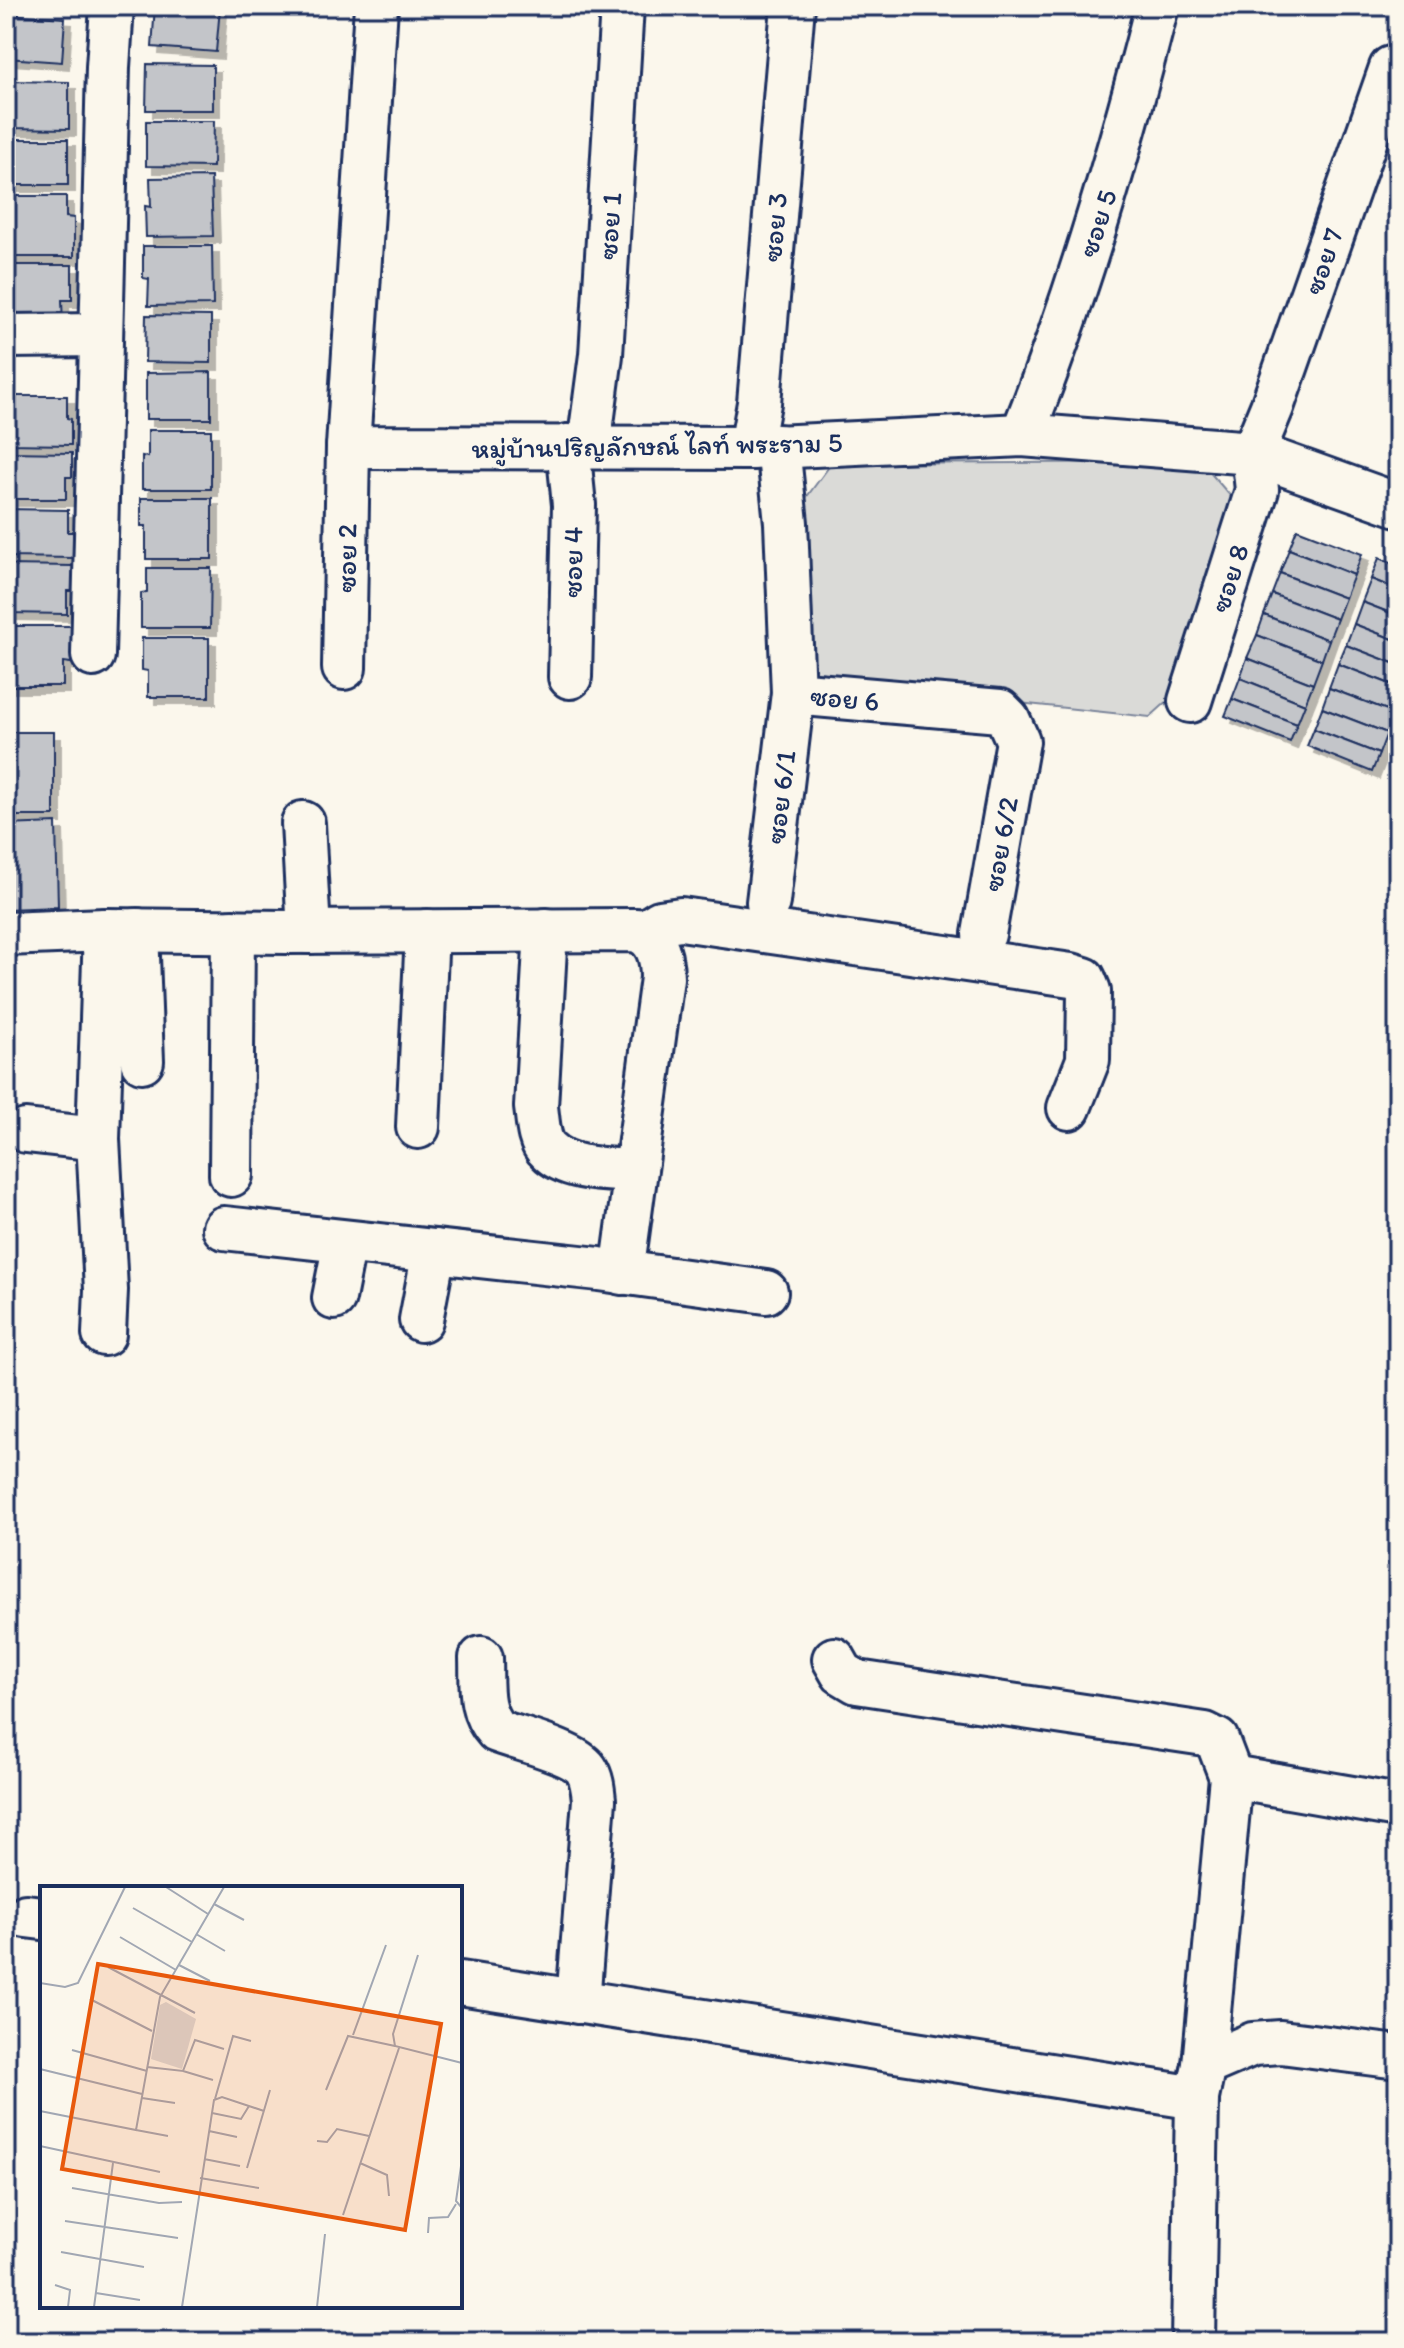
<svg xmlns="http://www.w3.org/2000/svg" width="1404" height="2348" font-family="Itim,'Playpen Sans Thai',sans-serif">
<defs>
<filter id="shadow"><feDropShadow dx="7" dy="7" stdDeviation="0" flood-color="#0004"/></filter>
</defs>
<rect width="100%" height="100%" fill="#fbf7ec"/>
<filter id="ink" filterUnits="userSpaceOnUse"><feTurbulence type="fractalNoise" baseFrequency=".0125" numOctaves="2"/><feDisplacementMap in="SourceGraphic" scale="16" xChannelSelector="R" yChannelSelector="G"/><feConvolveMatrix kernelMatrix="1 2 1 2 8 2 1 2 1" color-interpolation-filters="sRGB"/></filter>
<g filter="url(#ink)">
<polygon fill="#dadad7" stroke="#7a849a" stroke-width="2" points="1201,462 1233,499 1181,689 1150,717 802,680 800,506 831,464"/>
<g fill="#c3c5c9" stroke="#1b2f5e" stroke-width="2" filter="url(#shadow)">
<polygon points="155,6 220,8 216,52 152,47"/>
<polygon points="6,14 65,18 62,62 6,58"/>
<polygon points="147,64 213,65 213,110 146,110"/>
<polygon points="6,81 69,82 69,129 6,128"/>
<polygon points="146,121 214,121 213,167 146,166"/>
<rect x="6" y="139" width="62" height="46"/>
<polygon points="211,177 213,236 146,237 145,206 151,207 150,178"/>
<polygon points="6,196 66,196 66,217 74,218 74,257 6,257"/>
<polygon points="143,246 212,246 213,305 148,306 149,279 143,278"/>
<polygon points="6,265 72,265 72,300 62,300 63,324 6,323"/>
<polygon points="146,315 211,316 211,363 145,362"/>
<polygon points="211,372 211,419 146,419 146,373"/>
<polygon points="6,396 67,396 67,418 71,419 71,445 6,444"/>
<polygon points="148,430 211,430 211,489 142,489 142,456 148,457"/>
<polygon points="6,452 72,453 72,477 66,477 66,499 6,499"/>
<polygon points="141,498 212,498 212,559 146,559 146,526 141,526"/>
<polygon points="6,509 68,510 68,532 73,532 73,558 6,557"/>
<polygon points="1297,529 1362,554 1354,575 1289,549"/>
<polygon points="1289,549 1354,575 1345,598 1280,573"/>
<polygon points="1379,558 1398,566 1398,590 1371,579"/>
<polygon points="6,565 74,566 74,591 67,591 67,614 6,613"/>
<polygon points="147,568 211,568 210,628 141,628 141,593 147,592"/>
<polygon points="1280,573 1345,598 1337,619 1272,594"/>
<polygon points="1371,579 1398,590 1398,616 1362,602"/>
<polygon points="1272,594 1337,619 1329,640 1264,615"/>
<polygon points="1362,602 1398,616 1398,641 1354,624"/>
<polygon points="1264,615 1329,640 1322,660 1257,635"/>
<polygon points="1354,624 1398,641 1398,665 1346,645"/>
<polygon points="6,626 71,626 71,663 63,662 63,686 6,686"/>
<polygon points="1257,635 1322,660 1313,684 1247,658"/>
<polygon points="142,638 209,638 209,697 148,697 148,671 142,670"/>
<polygon points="1346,645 1398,665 1398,687 1338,664"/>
<polygon points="1247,658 1313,684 1305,704 1240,678"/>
<polygon points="1338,664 1398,687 1398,704 1395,713 1329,688"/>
<polygon points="1240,678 1305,704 1297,724 1232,699"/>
<polygon points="1329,688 1395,713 1387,733 1322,708"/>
<polygon points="1232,699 1297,724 1290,742 1225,716"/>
<polygon points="1322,708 1387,733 1379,754 1314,729"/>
<polygon points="1314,729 1379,754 1372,772 1307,746"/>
<rect x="6" y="732" width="48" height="84"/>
<polygon points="56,823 58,907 6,909 6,825"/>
</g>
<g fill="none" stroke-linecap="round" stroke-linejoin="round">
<defs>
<g id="minor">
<polyline points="376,6 348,447 751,448 1022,435 1253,453 1398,505"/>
<polyline points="6,336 101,335"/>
<path d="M1022 435C1078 295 1120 152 1157 6"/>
<polyline points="568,446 574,505 570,677"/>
<polyline points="589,446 601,355 622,6"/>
<polyline points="778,446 786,523 793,693 1000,711 1008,719 1018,741 984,934"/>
<polyline points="751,448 759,403 793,6"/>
<polyline points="93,655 108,67 112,6"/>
<polyline points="344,668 348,447"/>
<polyline points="1190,701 1257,490 1253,453 1272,407 1391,68"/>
<polyline points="303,823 309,932"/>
<polyline points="768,902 793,693"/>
<polyline points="137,930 142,1061"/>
<path d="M546 930 536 1107C538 1120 538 1141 548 1150 568 1171 609 1169 635 1171"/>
<polyline points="644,932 660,922 681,919 1071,975 1084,979 1089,991 1088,1060 1069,1108"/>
<path d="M6 934 105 930 287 932 636 930C657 937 662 957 662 978L622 1273"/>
<polyline points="418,1127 427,931"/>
<polyline points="26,1131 98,1139"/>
<polyline points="231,1175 233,931"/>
<polyline points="224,1228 599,1269 766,1292"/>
<polyline points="334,1298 345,1242"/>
<polyline points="421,1320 434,1251"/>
<polyline points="104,1334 106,1290 98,1139 105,930"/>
<path d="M481 1658C482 1685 478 1711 497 1731 518 1739 574 1752 586 1769 592 1778 593 1790 594 1800L578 2002"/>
<polyline points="834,1659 842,1673 857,1682 1205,1734 1217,1740 1231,1777 1204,2065"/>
<polyline points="1231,1777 1398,1806"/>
<polyline points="26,1916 42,1918"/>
<polyline points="460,1983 1197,2098"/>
<polyline points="1193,2342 1197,2098 1204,2065 1253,2044 1281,2042 1398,2057"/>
</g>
</defs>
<use href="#minor" stroke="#1b2f5e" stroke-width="48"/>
<use href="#minor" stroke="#fbf7ec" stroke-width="42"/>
</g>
</g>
<g text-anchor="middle" stroke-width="6" stroke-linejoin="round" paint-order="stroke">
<g font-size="28" fill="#1b2f5e" stroke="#fbf7ec">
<text transform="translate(1097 223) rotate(-72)" y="10">ซอย 5</text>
<text transform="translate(609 226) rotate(-86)" y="10">ซอย 1</text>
<text transform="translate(774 227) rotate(-85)" y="10">ซอย 3</text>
<text transform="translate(1323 261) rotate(-71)" y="10">ซอย 7</text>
<text transform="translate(657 445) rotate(-1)" y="10">หมู่บ้านปริญลักษณ์ ไลท์ พระราม 5</text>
<text transform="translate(346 558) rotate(-89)" y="10">ซอย 2</text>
<text transform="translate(572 562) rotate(-89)" y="10">ซอย 4</text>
<text transform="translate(1229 578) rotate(-72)" y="10">ซอย 8</text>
<text transform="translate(845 698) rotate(5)" y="10">ซอย 6</text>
<text transform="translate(780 797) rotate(-83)" y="10">ซอย 6/1</text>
<text transform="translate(1000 844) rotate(-80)" y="10">ซอย 6/2</text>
</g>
</g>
<g transform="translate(40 1886)">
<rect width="422" height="422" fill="#fbf7ec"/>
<path d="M126 116 156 133 142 183 111 173 120 119Z" fill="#dadad7"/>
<path fill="none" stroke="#a1a7b3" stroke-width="2" d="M126 1 168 28M174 18 204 34M93 22 152 56M156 48 185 65M80 51 136 84M378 69 353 148 355 160 422 177M139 79 170 95M68 81 155 127M0 97 25 101 38 97 85 1M50 113 112 145M313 149 346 59M32 164 107 185M107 181 143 185 155 154 184 163M0 183 102 208M143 185 173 194M286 204 308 150 355 160M102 212 135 217M175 213 193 150 211 155M0 225 96 244 120 111 184 1M172 227 201 233 209 220M96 244 128 250M169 245 197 251M277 255 287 256 297 243 329 250M0 260 120 286M164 273 200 280M422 273 416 315 422 322M320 277 347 289 349 310M207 282 230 204M160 292 219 302M32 302 119 317 142 316M303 329 359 162M25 335 138 352M388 347 389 332 408 331 416 318M21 366 104 381M15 399 30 404 28 421M56 407 100 414M54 421 73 277M142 421 174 214 182 211 224 225M277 421 285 348"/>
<path fill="#e8590c" fill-opacity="0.15" stroke="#e8590c" stroke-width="4" d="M58 78 401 138 365 344 22 283Z"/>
<rect width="422" height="422" fill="none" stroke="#1b2f5e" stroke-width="4"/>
</g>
<rect width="1404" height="2348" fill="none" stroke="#fbf7ec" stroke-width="32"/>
<rect x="16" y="16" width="1372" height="2316" fill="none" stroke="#1b2f5e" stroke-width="3" filter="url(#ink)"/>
</svg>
